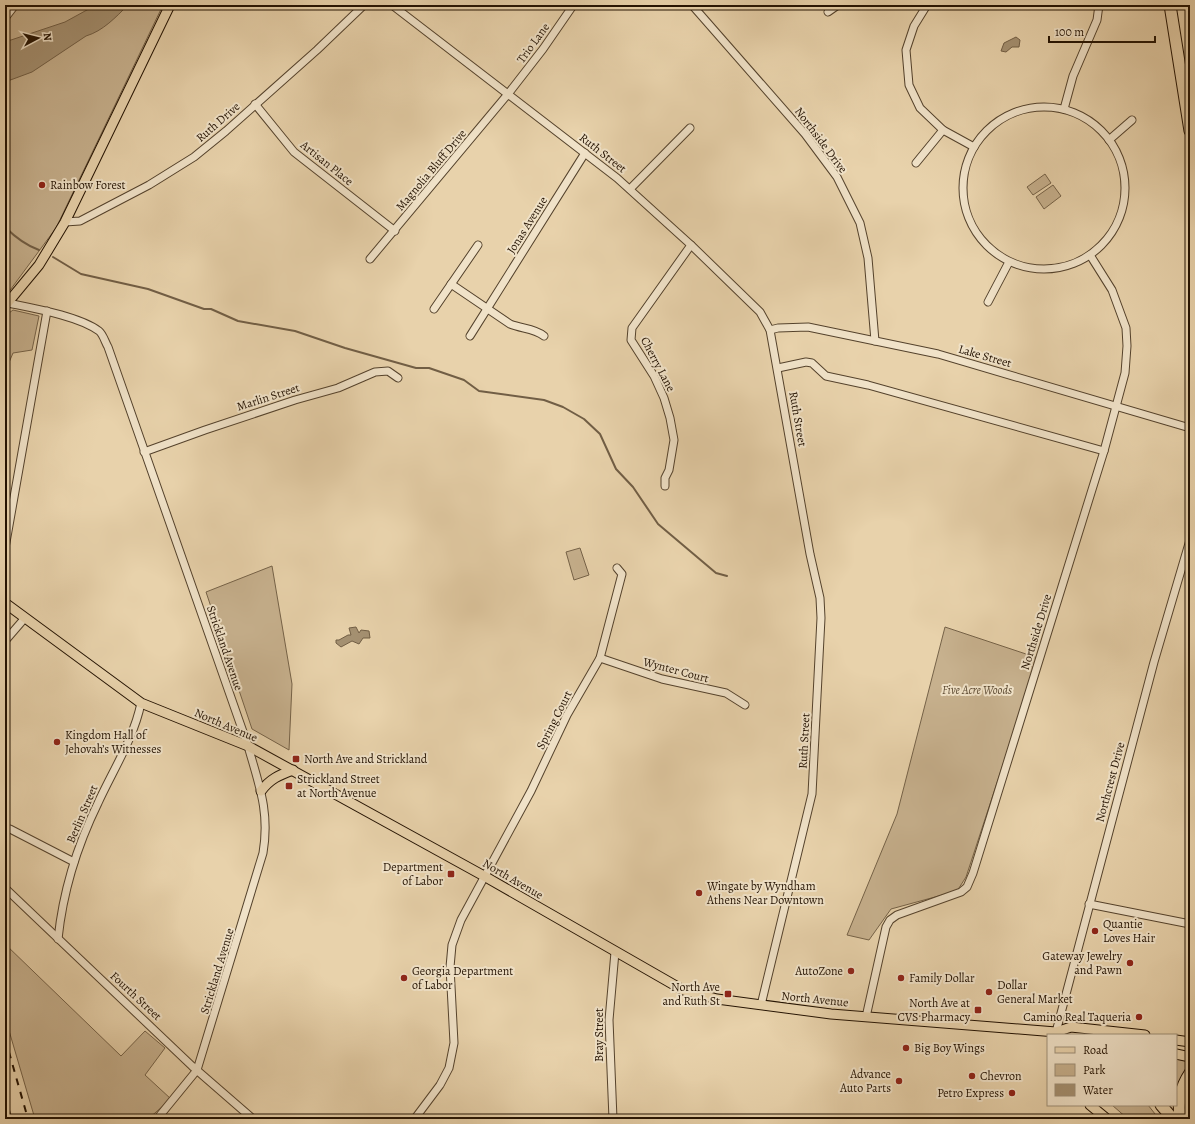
<svg xmlns="http://www.w3.org/2000/svg" width="1195" height="1124" font-family="Alegreya,serif">
<rect width="100%" height="100%" fill="#e8d2ab"/>
<filter id="stains"><feTurbulence type="fractalNoise" baseFrequency=".005" numOctaves="4"/><feColorMatrix values="0 0 0 0 .2 0 0 0 0 .09 0 0 0 0 .02 0 0 0 .5 -.17"/></filter>
<radialGradient id="worn" r=".72"><stop offset=".6" stop-color="#630" stop-opacity="0"/><stop offset="1" stop-color="#630" stop-opacity=".3"/></radialGradient>
<g fill="#c7b18e" stroke="#756248">
<polygon points="12,5 163,5 56,228 5,297 5,8"/>
<polygon points="1045,174 1051,183 1033,195 1027,187"/>
<polygon points="1053,185 1061,196 1044,209 1036,197"/>
<polygon points="13,310 39,316 32,350 13,353 5,372 5,316"/>
<polygon points="580,548 589,575 574,580 566,552"/>
<polygon points="272,566 292,684 289,750 252,729 206,592"/>
<polygon points="945,627 1038,658 966,877 957,891 891,909 869,940 847,935 897,814"/>
<polygon points="5,944 121,1056 145,1031 165,1048 145,1075 171,1099 148,1119 35,1119 5,1017"/>
<polygon points="1176,1057 1190,1061 1190,1067 1176,1097"/>
<polygon points="1112,1105 1148,1105 1159,1119 1128,1119"/>
</g>
<g fill="#a59172" stroke="#715e45">
<path d="M96 5H128C116 17 103 31 86 36L32 72 5 82V42L65 22Z"/>
<polygon points="1016,37 1020,40 1019,47 1012,47 1006,52 1001,51 1004,43"/>
<polygon points="356,627 359,633 361,630 369,631 370,638 363,638 359,644 352,641 341,647 336,643 336,640 339,640 348,635 351,635 349,628"/>
</g>
<g fill="none" stroke-linecap="round" stroke-linejoin="round">
<g stroke="#715e45" stroke-width="2">
<path d="M5 227C15 237 25 245 39 250"/>
<polyline points="53,257 81,274 148,289 204,309 211,309 238,321 295,331 345,348 416,368 429,368 464,380 479,391 544,400 563,407 584,419 600,434 616,469 633,487 658,524 716,573 727,576"/>
</g>
<defs>
<g id="minor">
<polyline points="392,5 617,178 691,245 760,312 770,330 810,554 820,598 821,618 812,794 761,1005"/>
<polyline points="692,5 805,134 837,177 860,223 868,258 875,341"/>
<polyline points="927,5 914,26 906,50 909,85 920,108 943,130 974,147"/>
<polyline points="828,12 838,5"/>
<polyline points="5,18 15,5"/>
<polyline points="255,104 294,152 395,231"/>
<circle cx="1044" cy="188" r="81"/>
<polyline points="1064,109 1073,76 1097,20 1099,5"/>
<polyline points="1109,140 1132,120"/>
<polyline points="916,163 943,130"/>
<polyline points="630,189 690,128"/>
<polyline points="65,222 80,221 149,185 194,157 226,131 317,50 364,5"/>
<polyline points="370,259 508,94 543,49 572,7 569,5"/>
<path d="M451 284 510 324C522 329 534 328 544 336"/>
<polyline points="988,302 1009,262"/>
<path d="M8 303C32 308 79 316 99 331 103 334 105 342 108 347L248 746C259 785 270 812 263 853L197 1070 157 1119"/>
<polyline points="434,309 478,245"/>
<polyline points="770,330 778,328 808,327 938,354 1190,428"/>
<polyline points="470,336 585,153"/>
<polyline points="778,368 806,362 812,363 826,376 868,385 1104,451"/>
<polyline points="144,452 205,430 295,400 338,388 375,372 388,371 398,378"/>
<polyline points="665,486 665,478 669,470 674,440 670,418 664,398 654,376 631,340 632,328 691,245"/>
<polyline points="5,548 47,311"/>
<polyline points="5,641 24,619"/>
<polyline points="600,658 662,679 726,693 745,705"/>
<polyline points="10,829 74,862"/>
<polyline points="5,888 192,1066 253,1119"/>
<polyline points="1089,904 1190,924"/>
<path d="M58 939C63 891 77 846 98 803 113 770 134 738 141 703"/>
<polyline points="866,1017 886,927 890,920 897,915 961,892 967,887 973,873 1104,451 1125,373 1127,346 1126,328 1112,290 1090,255"/>
<polyline points="1056,1032 1154,662 1190,540"/>
<polyline points="5,1109 8,1119"/>
<polyline points="416,1117 440,1085 449,1068 454,1043 450,967 452,945 461,920 531,791 567,715 600,658 622,574 617,568"/>
<polyline points="613,1119 609,1020 615,952"/>
</g>
<g id="major">
<polyline points="5,306 39,265 65,222 170,5"/>
<polyline points="5,603 141,703 248,746 484,876 683,990 717,999 831,1014 1056,1032 1071,1027 1145,1035"/>
<path d="M261 791C270 779 279 775 293 770"/>
<polyline points="1176,1040 1190,1042"/>
<polyline points="1176,1054 1190,1057"/>
<polyline points="1090,1105 1107,1119"/>
</g>
<g id="highway">
<polyline points="1170,5 1190,131"/>
<polyline points="1161,1105 1173,1119"/>
<path d="M1180 1119C1178 1101 1180 1088 1190 1073"/>
</g>
</defs>
<use href="#minor" stroke="#54422c" stroke-width="9"/>
<use href="#major" stroke="#231202" stroke-width="11"/>
<use href="#highway" stroke="#231202" stroke-width="13"/>
<use href="#minor" stroke="#f0e2c8" stroke-width="7"/>
<use href="#major" stroke="#e8d2ab" stroke-width="9"/>
<use href="#highway" stroke="#e8d2ab" stroke-width="11"/>
<polyline stroke="#231202" stroke-width="2" stroke-dasharray="7 7" stroke-linecap="butt" points="5,1038 28,1119"/>
</g>
<g fill="#8f2418" stroke="#f0e2c8" stroke-width="1.5">
<circle cx="42" cy="185" r="4"/>
<circle cx="57" cy="742" r="4"/>
<rect x="292" y="755" width="8" height="8" rx="2"/>
<rect x="285" y="782" width="8" height="8" rx="2"/>
<rect x="447" y="870" width="8" height="8" rx="2"/>
<circle cx="699" cy="893" r="4"/>
<circle cx="1095" cy="931" r="4"/>
<circle cx="1130" cy="963" r="4"/>
<circle cx="851" cy="971" r="4"/>
<circle cx="404" cy="978" r="4"/>
<circle cx="901" cy="978" r="4"/>
<circle cx="989" cy="992" r="4"/>
<rect x="724" y="990" width="8" height="8" rx="2"/>
<rect x="974" y="1006" width="8" height="8" rx="2"/>
<circle cx="1139" cy="1017" r="4"/>
<circle cx="906" cy="1048" r="4"/>
<circle cx="972" cy="1076" r="4"/>
<circle cx="899" cy="1081" r="4"/>
<circle cx="1012" cy="1093" r="4"/>
</g>
<g text-anchor="middle" stroke-width="4" stroke-linejoin="round" paint-order="stroke">
<g font-size="12" fill="#231202" stroke="#f0e2c8">
<text transform="translate(533 43) rotate(-54)" y="4">Trio Lane</text>
<text transform="translate(218 122) rotate(-41)" y="4">Ruth Drive</text>
<text transform="translate(821 140) rotate(53)" y="4">Northside Drive</text>
<text transform="translate(603 153) rotate(38)" y="4">Ruth Street</text>
<text transform="translate(327 163) rotate(39)" y="4">Artisan Place</text>
<text transform="translate(431 170) rotate(-50)" y="4">Magnolia Bluff Drive</text>
<text transform="translate(527 225) rotate(-58)" y="4">Jonas Avenue</text>
<text transform="translate(985 356) rotate(16)" y="4">Lake Street</text>
<text transform="translate(658 364) rotate(62)" y="4">Cherry Lane</text>
<text transform="translate(268 397) rotate(-18)" y="4">Marlin Street</text>
<text transform="translate(798 419) rotate(80)" y="4">Ruth Street</text>
<text transform="translate(1036 632) rotate(-73)" y="4">Northside Drive</text>
<text transform="translate(225 648) rotate(71)" y="4">Strickland Avenue</text>
<text transform="translate(676 670) rotate(15)" y="4">Wynter Court</text>
<text transform="translate(554 720) rotate(-63)" y="4">Spring Court</text>
<text transform="translate(226 725) rotate(23)" y="4">North Avenue</text>
<text transform="translate(804 741) rotate(-87)" y="4">Ruth Street</text>
<text transform="translate(1110 782) rotate(-75)" y="4">Northcrest Drive</text>
<text transform="translate(82 814) rotate(-67)" y="4">Berlin Street</text>
<text transform="translate(513 879) rotate(30)" y="4">North Avenue</text>
<text transform="translate(217 971) rotate(-73)" y="4">Strickland Avenue</text>
<text transform="translate(136 996) rotate(43)" y="4">Fourth Street</text>
<text transform="translate(815 999) rotate(6)" y="4">North Avenue</text>
<text transform="translate(599 1035) rotate(-90)" y="4">Bray Street</text>
</g>
<g font-size="12" fill="#231202" stroke="#f0e2c8" text-anchor="start">
<text x="50" y="189">Rainbow Forest</text>
<text x="65" y="739">Kingdom Hall of<tspan x="65" dy="14">Jehovah’s Witnesses</tspan></text>
<text x="304" y="763">North Ave and Strickland</text>
<text x="297" y="783">Strickland Street<tspan x="297" dy="14">at North Avenue</tspan></text>
<text x="443" y="871" text-anchor="end">Department<tspan x="443" dy="14">of Labor</tspan></text>
<text x="707" y="890">Wingate by Wyndham<tspan x="707" dy="14">Athens Near Downtown</tspan></text>
<text x="1103" y="928">Quantie<tspan x="1103" dy="14">Loves Hair</tspan></text>
<text x="1122" y="960" text-anchor="end">Gateway Jewelry<tspan x="1122" dy="14">and Pawn</tspan></text>
<text x="412" y="975">Georgia Department<tspan x="412" dy="14">of Labor</tspan></text>
<text x="843" y="975" text-anchor="end">AutoZone</text>
<text x="909" y="982">Family Dollar</text>
<text x="997" y="989">Dollar<tspan x="997" dy="14">General Market</tspan></text>
<text x="720" y="991" text-anchor="end">North Ave<tspan x="720" dy="14">and Ruth St</tspan></text>
<text x="970" y="1007" text-anchor="end">North Ave at<tspan x="970" dy="14">CVS Pharmacy</tspan></text>
<text x="1131" y="1021" text-anchor="end">Camino Real Taqueria</text>
<text x="914" y="1052">Big Boy Wings</text>
<text x="891" y="1078" text-anchor="end">Advance<tspan x="891" dy="14">Auto Parts</tspan></text>
<text x="980" y="1080">Chevron</text>
<text x="1004" y="1097" text-anchor="end">Petro Express</text>
</g>
<g font-size="12" font-style="italic" fill="#5c4a33" stroke="#f0e2c8">
<text x="977" y="694">Five Acre Woods</text>
</g>
</g>
<rect width="1195" height="1124" fill="none" stroke="#e8d2ab" stroke-width="20"/>
<rect x="6" y="6" width="1183" height="1112" fill="none" stroke="#231202" stroke-width="2"/>
<rect x="10" y="10" width="1175" height="1104" fill="none" stroke="#231202"/>
<rect x="1047" y="1034" width="130" height="72" fill="#f0e2c8" stroke="#9e8f79"/>
<rect x="1055" y="1047" width="20" height="6" fill="#e8d2ab" stroke="#9e8f79"/>
<text x="1083" y="1054" font-size="12" fill="#231202">Road</text>
<rect x="1055" y="1064" width="20" height="12" fill="#c7b18e" stroke="#9e8f79"/>
<text x="1083" y="1074" font-size="12" fill="#231202">Park</text>
<rect x="1055" y="1084" width="20" height="12" fill="#a59172" stroke="#9e8f79"/>
<text x="1083" y="1094" font-size="12" fill="#231202">Water</text>
<g transform="translate(38 38) rotate(83)" stroke="#f0e2c8" stroke-width="3" paint-order="stroke">
<path d="M0-3L7 15L0 10L-7 15Z" fill="#231202"/>
<text y="-6" font-size="11" font-weight="bold" text-anchor="middle" fill="#231202">N</text>
</g>
<path d="M1049 36v6h106v-6" fill="none" stroke="#231202" stroke-width="2"/>
<text x="1055" y="36" font-size="12" fill="#231202" stroke="#f0e2c8" stroke-width="3" paint-order="stroke">100 m</text>
<rect width="100%" height="100%" filter="url(#stains)"/>
<rect width="100%" height="100%" fill="url(#worn)"/>
</svg>
